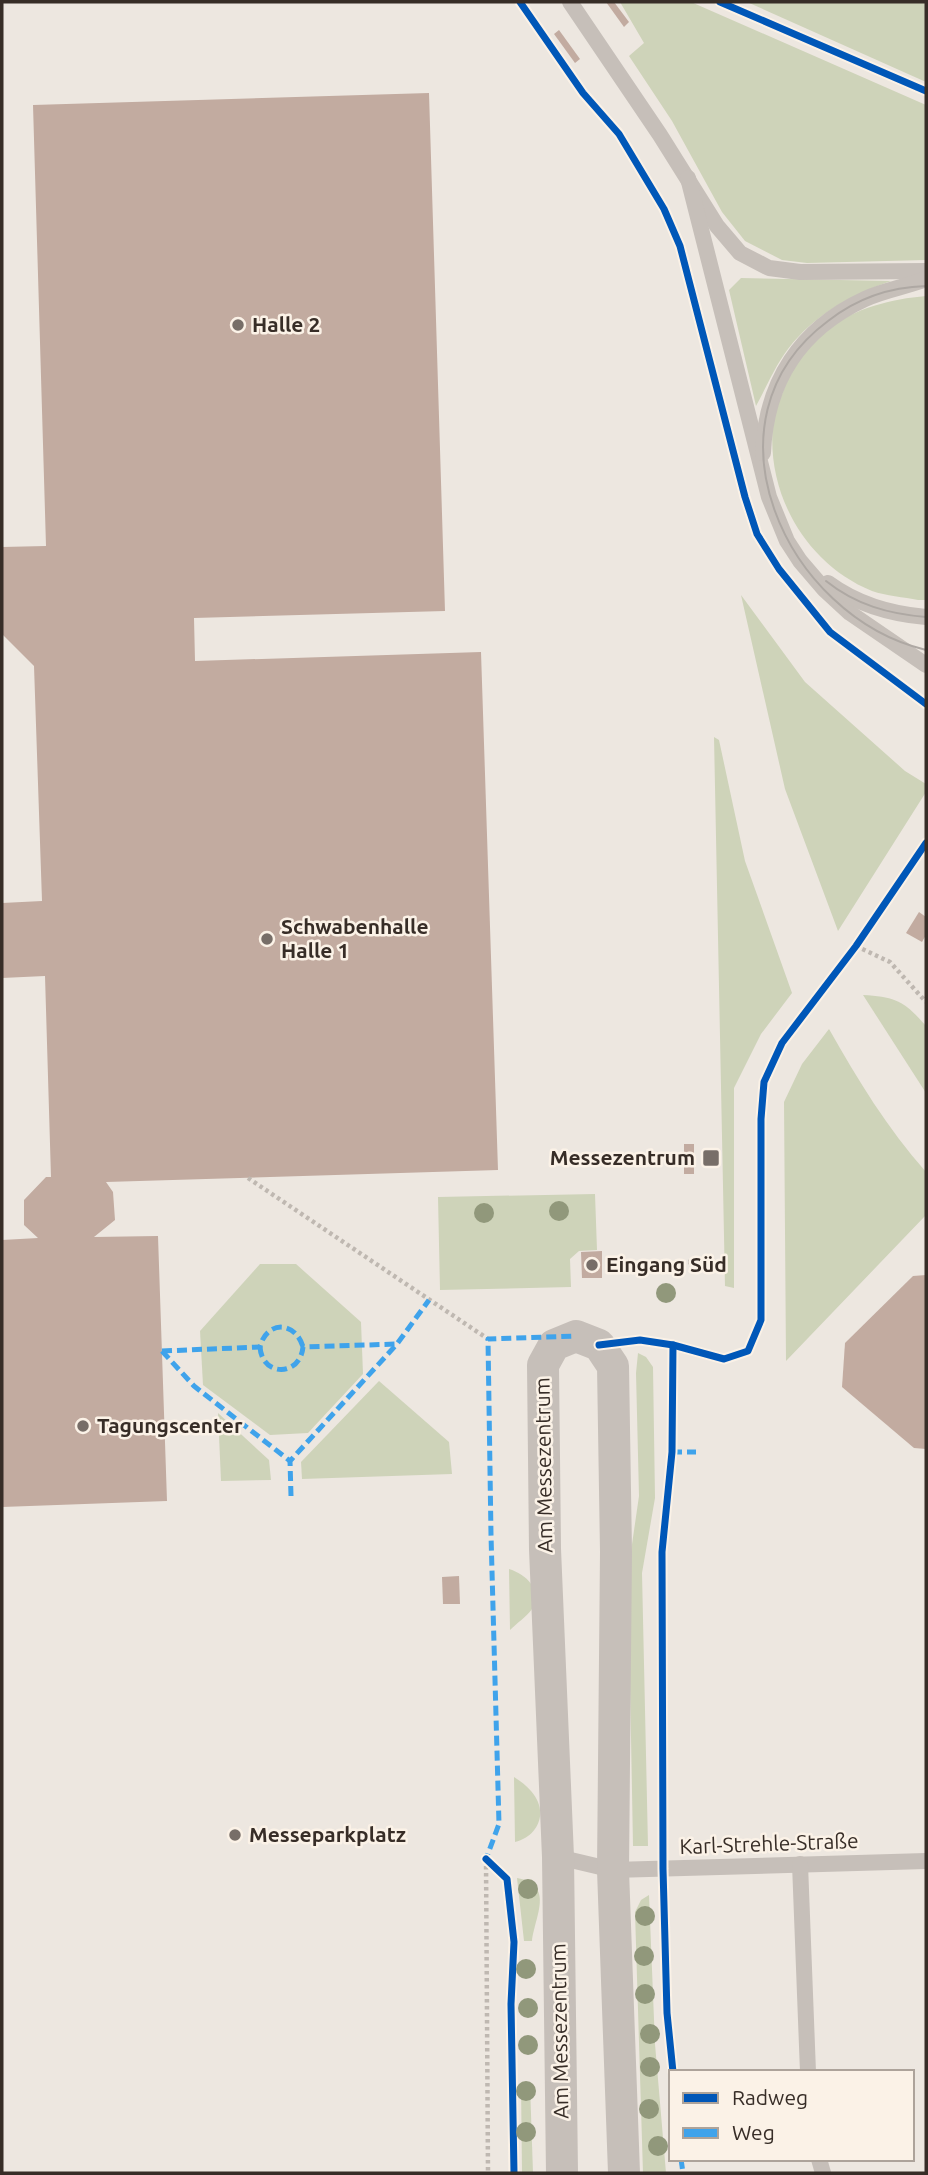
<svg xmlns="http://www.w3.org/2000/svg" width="928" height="2175" font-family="Ubuntu,sans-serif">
<rect width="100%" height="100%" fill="#ede7e0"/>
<g fill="#ced3b9">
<polygon points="620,2 691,2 926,105 926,260 807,263 782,260 745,241 722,212 672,121 629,56 644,43"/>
<polygon points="747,2 926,2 926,82"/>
<path d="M741 278 891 281C851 295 814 315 788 349 775 366 766 388 756 406L729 290Z"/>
<path d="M926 296V600H918C904 597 886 596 872 591 806 564 766 494 773 424 774 411 781 397 786 384 795 364 809 343 827 329 856 308 891 299 926 296Z"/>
<polygon points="741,595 805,682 905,771 926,784 926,792 838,931 785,789"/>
<polygon points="714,737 719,740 745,861 792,993 761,1034 734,1088 734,1288 725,1286"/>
<path d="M863 995C896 997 904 1001 926 1026V1093Z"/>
<path d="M829 1029C858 1080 887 1128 926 1172V1215L786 1361 784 1102 802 1064Z"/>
<polygon points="595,1194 597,1250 579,1251 570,1259 571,1287 440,1290 438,1197"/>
<polygon points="260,1264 296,1264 361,1322 363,1374 308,1433 270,1435 203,1385 200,1331"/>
<polygon points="638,1353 646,1357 653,1367 655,1498 642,1573 648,1846 633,1846 628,1572 639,1496 636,1373"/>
<polygon points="379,1381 449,1442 452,1474 302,1479 301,1462"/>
<polygon points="218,1413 269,1460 271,1480 221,1481"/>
<path d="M509 1569C526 1574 543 1590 532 1609 527 1616 516 1624 510 1630Z"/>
<path d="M514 1777C520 1781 526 1785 531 1791 549 1811 539 1836 515 1842Z"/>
<path d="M517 1878C555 1885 535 1916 532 1941H524Z"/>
<polygon points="649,1895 655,2044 666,2173 643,2173 635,1912 641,1900"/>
<polygon points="530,2084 533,2173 522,2173 521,2085"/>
</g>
<g fill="#c2aba0">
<polygon points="606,2 614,2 629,22 624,27"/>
<polygon points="559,30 580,59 575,63 554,34"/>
<polygon points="429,93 445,611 194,618 195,661 481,652 498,1170 106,1182 113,1192 115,1220 94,1237 158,1236 167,1501 2,1507 2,1240 38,1238 24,1225 24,1200 46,1177 51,1177 45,976 2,978 2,903 42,901 34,666 2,634 2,547 46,546 33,105"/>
<polygon points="919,912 926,917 926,935 922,942 906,933"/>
<rect x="684" y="1144" width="10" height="30"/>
<polygon points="602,1251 602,1278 582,1278 581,1252"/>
<polygon points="926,1275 926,1449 914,1448 842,1387 845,1343 913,1276"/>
<polygon points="459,1576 460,1604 443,1604 442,1577"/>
</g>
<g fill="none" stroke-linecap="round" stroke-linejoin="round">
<g stroke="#bfb8b1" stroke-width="4.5" stroke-dasharray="3.5 3.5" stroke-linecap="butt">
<polyline points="856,946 890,962 926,1002"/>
<polyline points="248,1178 488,1339"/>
<polyline points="632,1263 690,1262"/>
<polyline points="486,1859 488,2173"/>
</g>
<g stroke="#c6bfb9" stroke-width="16">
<polyline points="570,2 660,135 717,226 740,253 769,268 800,272 926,271"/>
<polyline points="688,178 769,497 787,541 800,561 824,589 850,613 926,665"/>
<path d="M763 453C766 382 800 329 865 299 884 290 906 287 926 279"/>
<path d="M828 583C858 605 890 614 926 617"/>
<polyline points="558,1857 613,1870 926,1861"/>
<polyline points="800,1864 808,2072"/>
<polyline points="819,2159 823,2173"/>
</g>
<polyline stroke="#c6bfb9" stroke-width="32" points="562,2173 558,1857 545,1549 543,1365 554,1345 576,1336 599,1345 613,1366 616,1552 613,1870 624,2173"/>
<g stroke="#aea8a3" stroke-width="2">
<path d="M926 286C890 287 856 299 828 321 695 420 786 617 926 650"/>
<path d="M826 581C856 605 889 614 926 617"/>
</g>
<g stroke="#3fa3eb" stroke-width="5" stroke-dasharray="10 5" stroke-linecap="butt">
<path d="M260 1347C262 1377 300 1377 303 1347L397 1344"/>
<polyline points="162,1351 194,1386 290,1461"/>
<path d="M162 1351 260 1347C266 1321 295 1320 303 1347"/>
<polyline points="672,1452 696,1452"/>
<polyline points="291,1496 290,1461 397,1344 429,1300"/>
<polyline points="489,1862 486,1859 499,1824 491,1535 488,1339 576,1336"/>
<polyline points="681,2159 683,2173"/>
</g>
<defs>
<g id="cycleway">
<polyline points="520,2 583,93 619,134 664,209 680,246 745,497 757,534 779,569 830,632 926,704"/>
<polyline points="720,2 926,91"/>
<polyline points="599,1345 640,1340 673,1345 724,1359 748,1351 761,1320 761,1119 764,1082 782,1043 856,946 926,843"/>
<polyline points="486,1859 507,1879 514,1942 511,2004 514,2173"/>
<polyline points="673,2072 667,2013 663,1869 662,1552 672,1452 673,1345"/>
</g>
</defs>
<use href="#cycleway" stroke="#fbf2e7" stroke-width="11"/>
<use href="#cycleway" stroke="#0057b8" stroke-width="7"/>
</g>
<g fill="#91987b">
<circle cx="559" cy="1211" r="10"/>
<circle cx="484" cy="1213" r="10"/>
<circle cx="666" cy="1293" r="10"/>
<circle cx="528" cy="1889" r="10"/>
<circle cx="645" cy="1916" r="10"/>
<circle cx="644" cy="1956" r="10"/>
<circle cx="526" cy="1969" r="10"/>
<circle cx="645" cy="1994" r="10"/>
<circle cx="528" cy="2008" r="10"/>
<circle cx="650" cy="2034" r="10"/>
<circle cx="528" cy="2045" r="10"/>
<circle cx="650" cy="2067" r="10"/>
<circle cx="526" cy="2091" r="10"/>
<circle cx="649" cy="2109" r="10"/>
<circle cx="526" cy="2132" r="10"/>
<circle cx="658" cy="2146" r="10"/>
</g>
<g fill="#776e68" stroke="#fbf2e7" stroke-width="2.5">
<circle cx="238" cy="325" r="7"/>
<circle cx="267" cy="939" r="7"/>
<rect x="702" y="1149" width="18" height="18" rx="3.5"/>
<circle cx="592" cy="1265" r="7"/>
<circle cx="83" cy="1426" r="7"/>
<circle cx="235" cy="1835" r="7"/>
</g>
<g text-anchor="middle" stroke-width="5" stroke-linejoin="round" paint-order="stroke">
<g font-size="21" font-weight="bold" fill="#372d27" stroke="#fbf2e7" text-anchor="start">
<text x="252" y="332">Halle 2</text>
<text x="281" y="934">Schwabenhalle<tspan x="281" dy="24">Halle 1</tspan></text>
<text x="695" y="1165" text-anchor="end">Messezentrum</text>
<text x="606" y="1272">Eingang Süd</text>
<text x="97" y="1433">Tagungscenter</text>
<text x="249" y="1842">Messeparkplatz</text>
</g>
<g font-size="21" fill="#372d27" stroke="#fbf2e7">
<text transform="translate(544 1465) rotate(-91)" y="7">Am Messezentrum</text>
<text transform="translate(769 1844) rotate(-2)" y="7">Karl-Strehle-Straße</text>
<text transform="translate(560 2031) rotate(-91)" y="7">Am Messezentrum</text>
</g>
</g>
<rect width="928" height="2175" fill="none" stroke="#372d27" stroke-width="7"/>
<rect x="669" y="2070" width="245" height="91" fill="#fbf2e7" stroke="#ada39a" stroke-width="2"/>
<rect x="683" y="2093" width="35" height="10" fill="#0057b8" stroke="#ada39a" stroke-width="2"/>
<text x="732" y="2105" font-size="21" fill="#372d27">Radweg</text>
<rect x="683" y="2128" width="35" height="10" fill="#3fa3eb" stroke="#ada39a" stroke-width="2"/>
<text x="732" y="2140" font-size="21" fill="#372d27">Weg</text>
</svg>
